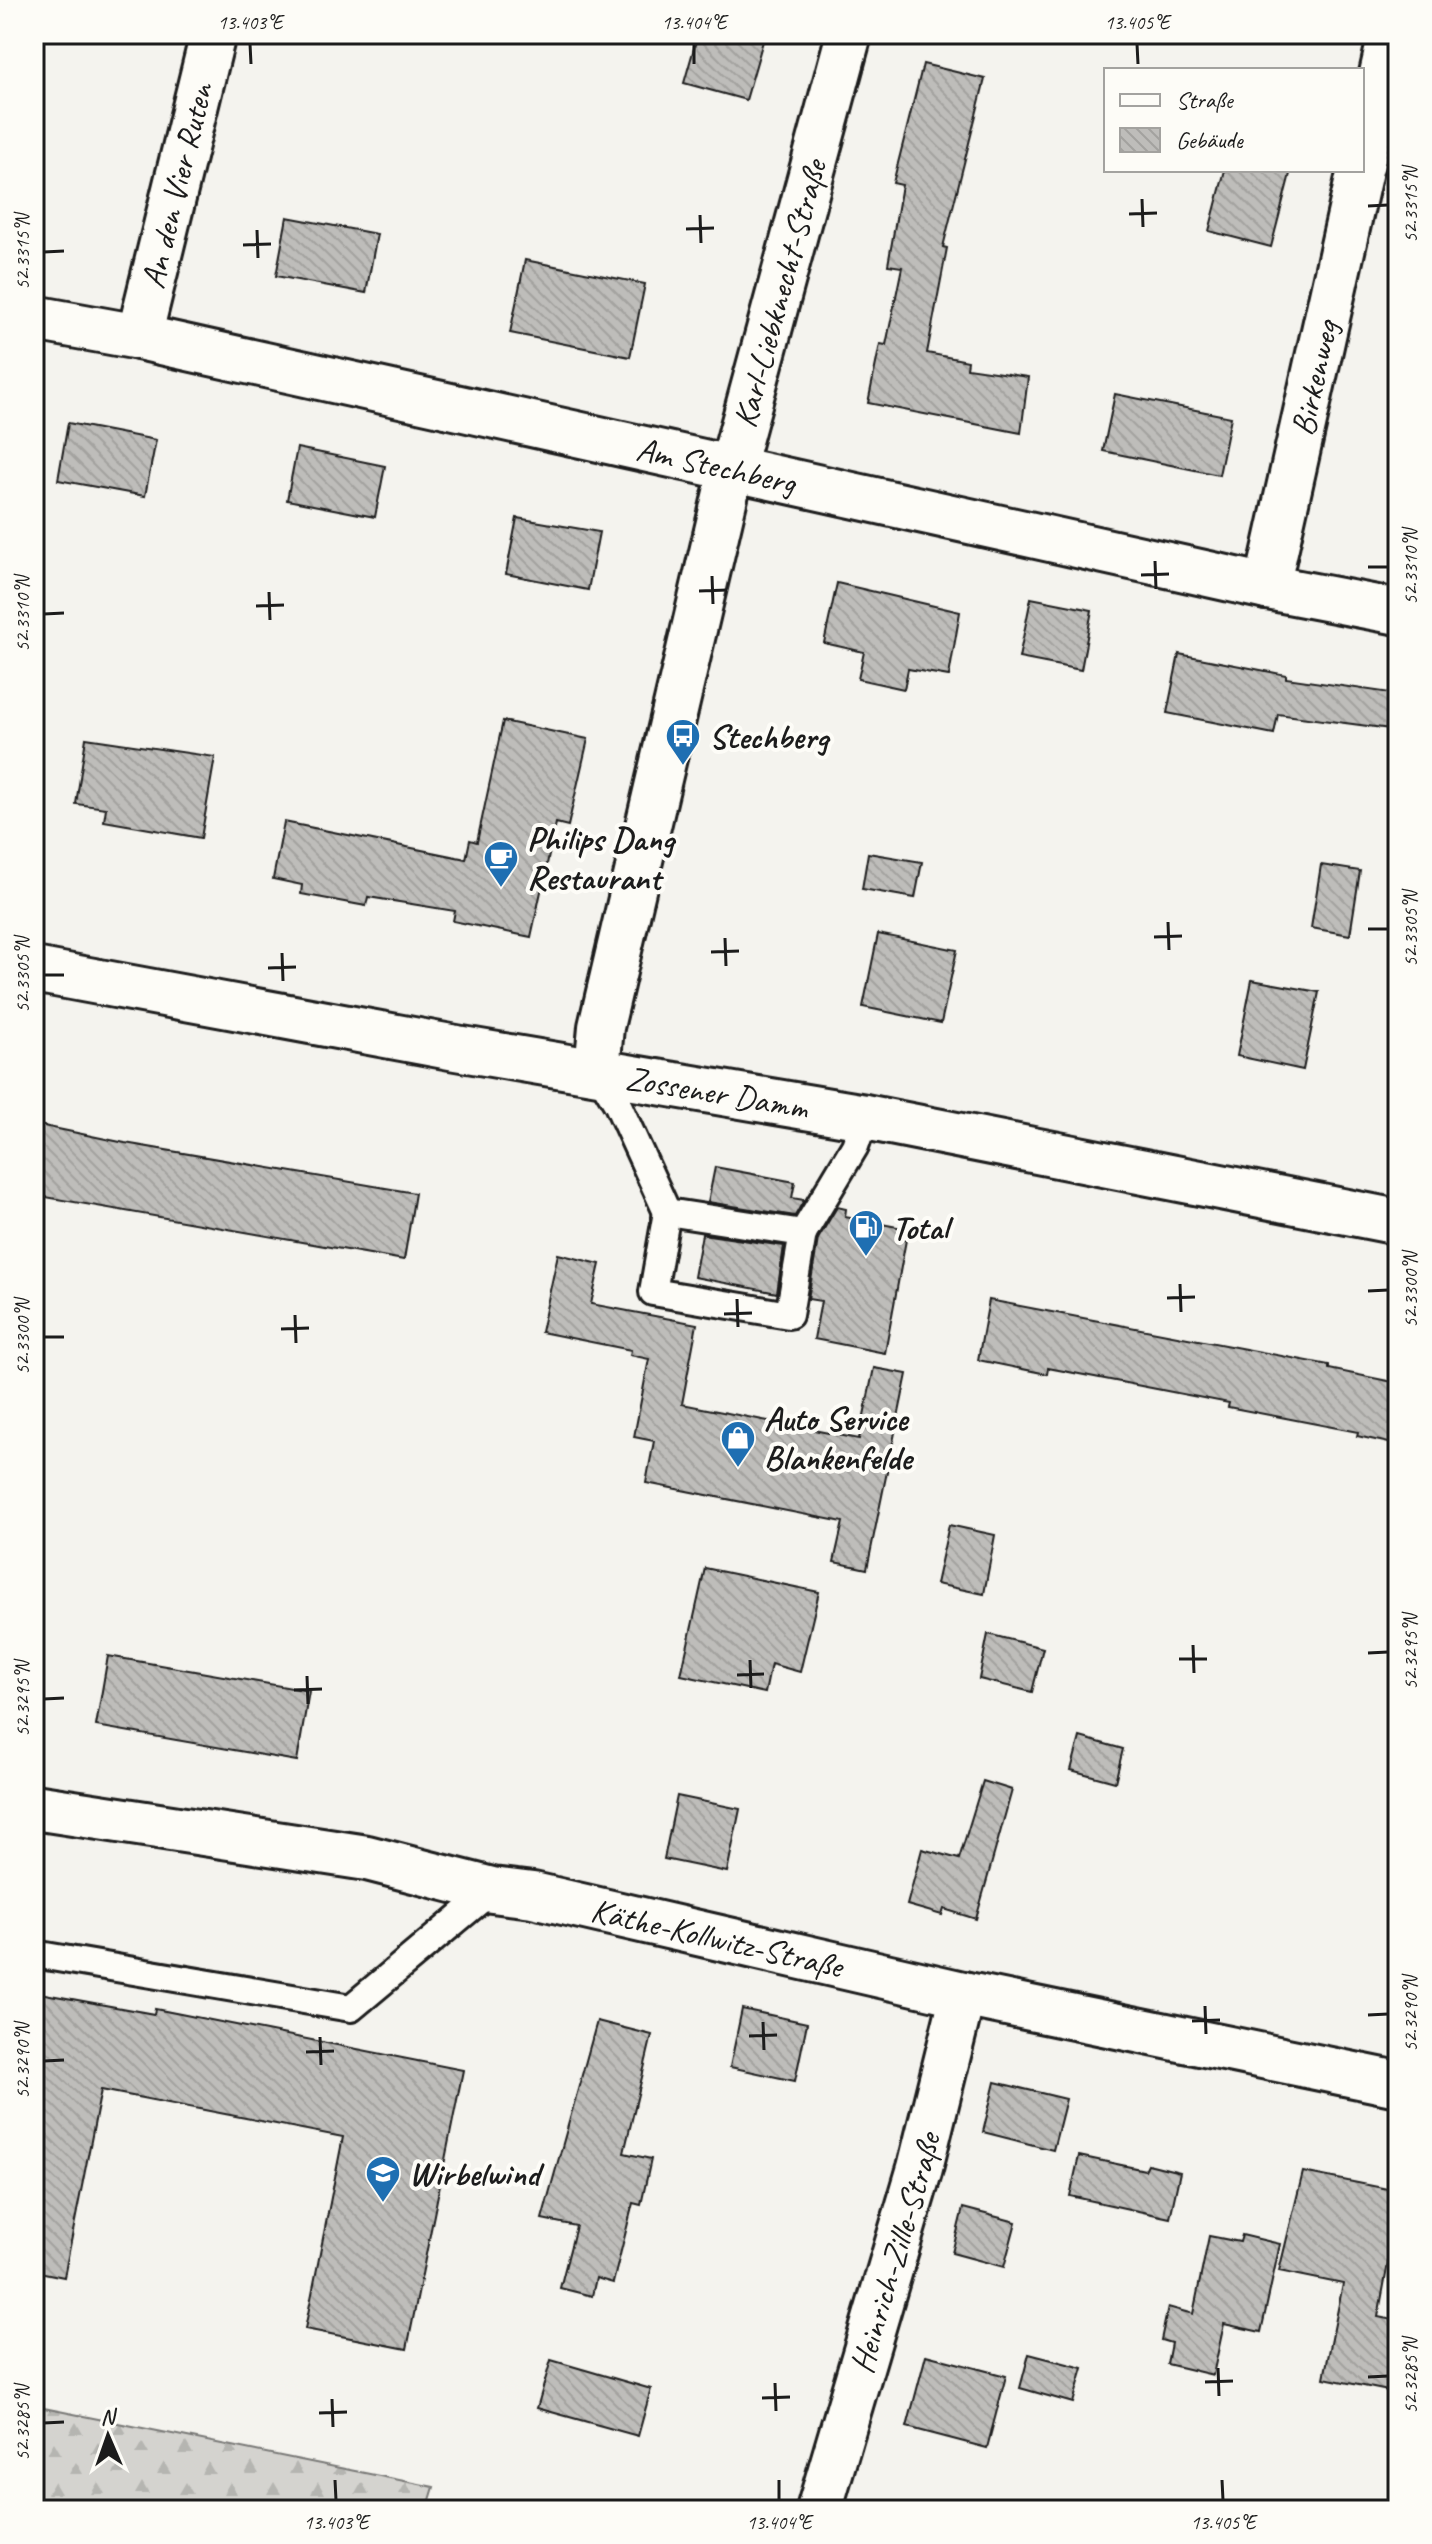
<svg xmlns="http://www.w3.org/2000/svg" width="1432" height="2544" font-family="Caveat,sans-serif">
<defs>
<pattern id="forest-firs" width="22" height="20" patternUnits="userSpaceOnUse" patternTransform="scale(2)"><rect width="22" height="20" fill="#d4d3cf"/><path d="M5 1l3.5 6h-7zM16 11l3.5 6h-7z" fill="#b5b5b1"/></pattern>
<pattern id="building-back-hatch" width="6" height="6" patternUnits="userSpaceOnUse" patternTransform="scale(2)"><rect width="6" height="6" fill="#bebdba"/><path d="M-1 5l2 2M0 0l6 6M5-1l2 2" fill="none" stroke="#a3a29f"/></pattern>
</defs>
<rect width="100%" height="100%" fill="#f4f3ee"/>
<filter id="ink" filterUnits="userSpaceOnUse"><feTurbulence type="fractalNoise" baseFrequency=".0125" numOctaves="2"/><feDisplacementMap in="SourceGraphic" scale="16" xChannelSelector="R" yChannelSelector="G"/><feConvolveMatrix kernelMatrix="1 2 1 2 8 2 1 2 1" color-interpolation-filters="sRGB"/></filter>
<g filter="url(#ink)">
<polygon fill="url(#forest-firs)" stroke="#787876" stroke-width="2" points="34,2406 434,2487 427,2510 34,2510"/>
<g fill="url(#building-back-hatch)" stroke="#1c1c1c" stroke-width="2">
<polygon points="698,34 765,34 746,100 684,83"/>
<polygon points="923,64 985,79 943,247 947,248 927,353 968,361 967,368 1028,377 1021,433 868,403 880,344 886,345 902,267 888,265 902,185 893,183"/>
<polygon points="1225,170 1291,170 1271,247 1209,231"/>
<polygon points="287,217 377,234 366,293 276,276"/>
<polygon points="525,260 645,284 630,357 510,333"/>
<polygon points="1115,394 1231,417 1219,475 1103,451"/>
<polygon points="68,423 156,440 145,496 58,480"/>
<polygon points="297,448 385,466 375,517 287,500"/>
<polygon points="517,518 599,532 588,590 506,574"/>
<polygon points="837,583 960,612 949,676 908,669 904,689 858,679 864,652 824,643"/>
<polygon points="1031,598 1092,610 1081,670 1019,658"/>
<polygon points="1179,654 1286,675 1286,678 1398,694 1398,730 1278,714 1274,734 1167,713"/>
<polygon points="503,721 588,739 568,826 556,823 531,937 453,921 455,911 368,897 366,906 301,894 302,885 273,879 284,822 466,859 470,840 477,842"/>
<polygon points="86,738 215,757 201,838 104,821 106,808 76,804"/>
<polygon points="868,853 922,862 915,898 862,889"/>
<polygon points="1321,865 1360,871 1350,935 1311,928"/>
<polygon points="878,934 957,950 941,1023 863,1007"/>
<polygon points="1252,980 1319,992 1303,1070 1237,1056"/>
<polygon points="34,1124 125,1143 415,1193 404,1260 34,1195"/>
<polygon points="715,1167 795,1182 792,1198 804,1200 795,1216 708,1202"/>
<polygon points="837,1207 846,1209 845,1217 908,1229 885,1353 814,1339 821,1301 808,1299 818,1239"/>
<polygon points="702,1234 784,1246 777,1293 694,1277"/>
<polygon points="558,1254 600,1264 591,1304 697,1324 682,1404 859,1439 874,1368 907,1374 867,1569 834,1562 843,1522 646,1483 654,1441 634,1437 649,1359 630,1355 631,1350 541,1332"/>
<polygon points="989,1300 1329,1365 1329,1369 1398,1383 1398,1445 1357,1436 1358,1432 1228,1407 1229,1403 1048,1368 1047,1374 978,1360"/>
<polygon points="949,1525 995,1535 984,1594 936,1584"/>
<polygon points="705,1568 819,1592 800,1672 771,1664 765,1693 681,1675"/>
<polygon points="988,1634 1043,1648 1032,1692 979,1679"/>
<polygon points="108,1656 309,1691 297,1761 96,1726"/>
<polygon points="1080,1737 1123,1749 1115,1782 1071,1770"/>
<polygon points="983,1781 1012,1790 976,1919 944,1909 942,1915 907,1905 922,1849 959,1859"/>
<polygon points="677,1796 740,1809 727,1872 664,1859"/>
<polygon points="34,1992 154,2014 155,2009 463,2070 407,2349 305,2329 343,2137 101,2090 64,2277 34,2271"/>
<polygon points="742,2009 807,2023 795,2081 730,2067"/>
<polygon points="597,2021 652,2035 624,2153 651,2159 641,2205 633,2203 613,2283 596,2278 592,2296 560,2288 576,2226 542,2219"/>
<polygon points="995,2082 1066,2099 1053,2150 983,2132"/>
<polygon points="1079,2156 1145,2170 1148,2164 1180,2172 1170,2218 1070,2196"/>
<polygon points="1303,2172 1398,2191 1398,2210 1378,2317 1398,2321 1398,2393 1324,2378 1343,2284 1279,2271"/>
<polygon points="963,2208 1016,2222 1004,2267 952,2253"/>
<polygon points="1242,2235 1280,2244 1261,2332 1224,2324 1213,2375 1167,2364 1171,2343 1161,2340 1168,2307 1193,2314 1209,2236 1240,2242"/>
<polygon points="1029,2354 1083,2368 1073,2403 1020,2388"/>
<polygon points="926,2355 1006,2376 987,2448 907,2427"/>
<polygon points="551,2360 651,2389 638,2436 537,2408"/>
</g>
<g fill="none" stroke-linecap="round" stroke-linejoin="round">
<defs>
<g id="lane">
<polyline points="597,1070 618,1105 667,1212 803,1233 855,1146 865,1117"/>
<polyline points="667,1212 653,1292 789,1315 803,1233"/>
<polyline points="34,1954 351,2008 492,1890"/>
</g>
<g id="street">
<polyline points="1362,163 1391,34"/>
<path id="s1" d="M34 318 139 337 1267 587 1398 612"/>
<path id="s2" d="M139 337 213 34"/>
<path id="s3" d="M1267 587 1360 170"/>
<path id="s4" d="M597 1070 601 1027 732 467 849 34"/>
<path id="s5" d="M34 1807 367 1858 492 1890 533 1895 963 1994 1398 2084"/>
<path id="s6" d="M819 2510 920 2168 963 1994"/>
</g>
<g id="secondary">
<path id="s7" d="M34 970 456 1048 865 1117 1398 1222"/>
</g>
</defs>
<use href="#lane" stroke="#1c1c1c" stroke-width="32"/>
<use href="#street" stroke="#1c1c1c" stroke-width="50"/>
<use href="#secondary" stroke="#1c1c1c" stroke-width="50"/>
<use href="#lane" stroke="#fdfcf7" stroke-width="26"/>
<use href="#street" stroke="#fdfcf7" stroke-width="44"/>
<use href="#secondary" stroke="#fdfcf7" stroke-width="44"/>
</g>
</g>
<path fill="none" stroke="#1c1c1c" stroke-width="3" d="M250 44 251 64M694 44V64M1137 44 1138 64M1142 199 1143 227M1368 206 1388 205M1129 214 1157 213M700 215 701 243M686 229 714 228M257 230 258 258M243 245 271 244M44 252 64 251M1155 561 1156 589M1368 567H1388M1141 575 1169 574M712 576 713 604M699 591 727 590M269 592 270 620M256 606 284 605M44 614 64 613M1168 922 1169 950M1368 929H1388M1154 937 1182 936M725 938 726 966M711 952 739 951M282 953 283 981M268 968 296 967M44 975H64M1180 1284 1181 1312M1368 1291 1388 1290M1167 1298 1195 1297M737 1299 738 1327M724 1314 752 1313M295 1315 296 1343M281 1329 309 1328M44 1337H64M1193 1645 1194 1673M1368 1653 1388 1652M1179 1659H1207M750 1660 751 1688M737 1675 764 1674M307 1676 308 1704M294 1690 322 1689M44 1699 64 1698M1205 2006 1206 2034M1368 2015 1388 2014M1192 2021 1220 2020M763 2022 764 2050M749 2036 777 2035M320 2037 321 2065M306 2052 334 2051M44 2061 64 2060M1218 2368 1219 2396M1368 2377 1388 2376M1205 2382 1233 2381M775 2383 776 2411M762 2398 790 2397M332 2399 333 2427M319 2413 347 2412M44 2423 64 2422M335 2480 336 2500M779 2480V2500M1222 2480 1223 2500"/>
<defs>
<symbol id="bus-pin" viewBox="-11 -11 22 30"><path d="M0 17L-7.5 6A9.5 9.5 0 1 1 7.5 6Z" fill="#1f6fb2" stroke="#fdfcf7"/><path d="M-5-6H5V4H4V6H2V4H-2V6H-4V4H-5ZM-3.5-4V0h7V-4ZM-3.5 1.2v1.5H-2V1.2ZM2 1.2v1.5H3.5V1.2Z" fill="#fff"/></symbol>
<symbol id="cafe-pin" viewBox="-11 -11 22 30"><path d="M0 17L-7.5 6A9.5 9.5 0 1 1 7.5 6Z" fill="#1f6fb2" stroke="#fdfcf7"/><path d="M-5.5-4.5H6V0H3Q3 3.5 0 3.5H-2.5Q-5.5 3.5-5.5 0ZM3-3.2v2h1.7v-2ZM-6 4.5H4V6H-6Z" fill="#fff"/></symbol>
<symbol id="fuel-pin" viewBox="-11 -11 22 30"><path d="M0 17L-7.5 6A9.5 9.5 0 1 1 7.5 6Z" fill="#1f6fb2" stroke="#fdfcf7"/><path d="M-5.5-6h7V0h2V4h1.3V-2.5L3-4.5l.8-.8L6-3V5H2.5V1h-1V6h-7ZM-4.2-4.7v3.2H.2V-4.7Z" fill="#fff"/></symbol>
<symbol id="shop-pin" viewBox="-11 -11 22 30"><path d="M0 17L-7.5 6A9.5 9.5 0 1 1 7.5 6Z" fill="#1f6fb2" stroke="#fdfcf7"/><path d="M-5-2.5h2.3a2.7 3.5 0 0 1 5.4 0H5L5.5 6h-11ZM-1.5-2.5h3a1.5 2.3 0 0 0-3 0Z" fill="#fff"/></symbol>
<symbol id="school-pin" viewBox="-11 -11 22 30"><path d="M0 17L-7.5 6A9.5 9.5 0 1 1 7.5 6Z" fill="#1f6fb2" stroke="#fdfcf7"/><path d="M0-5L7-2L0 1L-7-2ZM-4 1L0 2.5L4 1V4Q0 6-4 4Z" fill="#fff"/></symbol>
</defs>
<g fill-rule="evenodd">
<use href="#bus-pin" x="663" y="716" width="40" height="54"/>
<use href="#cafe-pin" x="481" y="838" width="40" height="54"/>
<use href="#fuel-pin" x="846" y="1207" width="40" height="54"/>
<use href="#shop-pin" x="718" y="1418" width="40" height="54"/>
<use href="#school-pin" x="363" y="2153" width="40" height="54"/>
</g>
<g text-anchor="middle" stroke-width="8" stroke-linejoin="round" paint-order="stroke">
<g font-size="34" fill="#1c1c1c" stroke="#fdfcf7">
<text dy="12" stroke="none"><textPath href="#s2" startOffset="156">An den Vier Ruten</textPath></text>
<text dy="12" stroke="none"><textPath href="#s4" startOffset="798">Karl-Liebknecht-Straße</textPath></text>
<text dy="12" stroke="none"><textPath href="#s3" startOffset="214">Birkenweg</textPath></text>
<text dy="12" stroke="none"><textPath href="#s1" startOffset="698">Am Stechberg</textPath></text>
<text dy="12" stroke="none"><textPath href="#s7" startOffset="694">Zossener Damm</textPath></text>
<text dy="12" stroke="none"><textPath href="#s5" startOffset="696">Käthe-Kollwitz-Straße</textPath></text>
<text dy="12" stroke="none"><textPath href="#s6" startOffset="268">Heinrich-Zille-Straße</textPath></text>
</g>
<g font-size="34" font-weight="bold" fill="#1c1c1c" stroke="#fdfcf7" text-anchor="start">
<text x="709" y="748">Stechberg</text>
<text x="527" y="850">Philips Dang<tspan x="527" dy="39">Restaurant</tspan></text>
<text x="892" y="1239">Total</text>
<text x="764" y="1430">Auto Service<tspan x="764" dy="39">Blankenfelde</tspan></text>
<text x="409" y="2185">Wirbelwind</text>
</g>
</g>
<rect width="1432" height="2544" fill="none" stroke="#fdfcf7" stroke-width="88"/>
<rect x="1104" y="68" width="260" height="104" fill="#fdfcf7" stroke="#a3a29f" stroke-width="2"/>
<rect x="1120" y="94" width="40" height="12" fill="#fdfcf7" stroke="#a3a29f" stroke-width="2"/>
<text x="1176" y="108" font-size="24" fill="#1c1c1c">Straße</text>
<rect x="1120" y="128" width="40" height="24" fill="url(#building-back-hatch)" stroke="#a3a29f" stroke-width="2"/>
<text x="1176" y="148" font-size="24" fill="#1c1c1c">Gebäude</text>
<g transform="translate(108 2436) rotate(358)" stroke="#fdfcf7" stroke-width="6" paint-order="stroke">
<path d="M0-6L14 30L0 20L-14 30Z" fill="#1c1c1c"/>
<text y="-12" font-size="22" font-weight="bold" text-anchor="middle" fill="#1c1c1c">N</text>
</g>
<rect x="44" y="44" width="1344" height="2456" fill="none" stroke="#1c1c1c" stroke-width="3"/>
<g font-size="20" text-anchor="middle" fill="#1c1c1c">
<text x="250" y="29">13.403°E</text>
<text x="694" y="29">13.404°E</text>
<text x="1137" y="29">13.405°E</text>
<text transform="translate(1410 205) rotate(-90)" y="7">52.3315°N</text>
<text transform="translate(22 252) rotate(-90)" y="7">52.3315°N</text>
<text transform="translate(1410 567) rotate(-90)" y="7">52.3310°N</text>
<text transform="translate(22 614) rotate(-90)" y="7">52.3310°N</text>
<text transform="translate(1410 929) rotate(-90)" y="7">52.3305°N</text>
<text transform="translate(22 975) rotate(-90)" y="7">52.3305°N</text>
<text transform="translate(1410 1290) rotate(-90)" y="7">52.3300°N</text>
<text transform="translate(22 1337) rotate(-90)" y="7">52.3300°N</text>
<text transform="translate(1410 1652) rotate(-90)" y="7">52.3295°N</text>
<text transform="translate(22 1699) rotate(-90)" y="7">52.3295°N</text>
<text transform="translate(1410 2014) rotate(-90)" y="7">52.3290°N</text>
<text transform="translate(22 2061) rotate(-90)" y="7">52.3290°N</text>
<text transform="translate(1410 2376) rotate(-90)" y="7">52.3285°N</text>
<text transform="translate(22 2423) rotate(-90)" y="7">52.3285°N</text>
<text x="336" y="2529">13.403°E</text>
<text x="779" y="2529">13.404°E</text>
<text x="1223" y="2529">13.405°E</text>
</g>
</svg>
